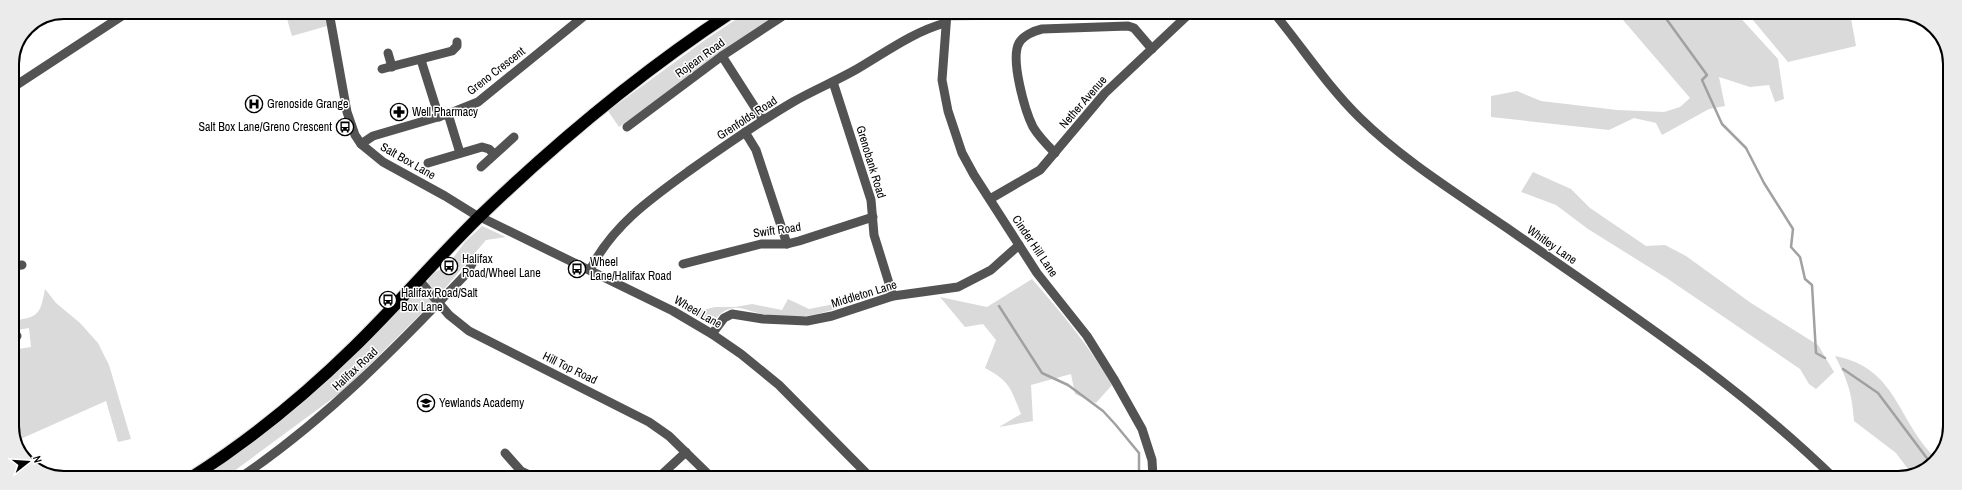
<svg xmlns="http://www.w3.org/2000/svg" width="1962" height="490" font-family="'Archivo Narrow',sans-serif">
<rect width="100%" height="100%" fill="#fff"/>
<g fill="#dadada">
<polygon points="285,12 326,12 327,26 292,36"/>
<polygon points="747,12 783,12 619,127 608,111 705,40"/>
<polygon points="950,13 991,13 981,20 948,21"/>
<polygon points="1617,13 1736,13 1778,59 1784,99 1775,102 1769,85 1750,87 1719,77 1725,106 1709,109 1662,135 1656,123 1634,118 1609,130 1491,117 1491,96 1517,91 1541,101 1617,110 1664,112 1680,107 1690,98"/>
<polygon points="1747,13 1850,13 1856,46 1788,62"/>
<polygon points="1533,172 1571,189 1590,208 1646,246 1665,245 1686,256 1751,303 1818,345 1834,372 1816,389 1809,384 1800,369 1668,279 1588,229 1556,205 1521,192"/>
<polygon points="482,226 506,237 486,240 441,293 437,292 428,283 428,279 432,274 447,266 465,242"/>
<path d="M1032 279C1062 313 1089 346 1112 385L1096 403 1075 394 1071 374 1031 385 1033 421 999 427 1021 414C1011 389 1010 381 985 368L996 340 983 324 965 327 940 297 987 307Z"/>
<polygon points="420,288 423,289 434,301 344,390 226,477 201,477 369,339"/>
<path d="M45 289 56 303 80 323 98 343 109 365 131 439 118 442 106 401 16 441 12 432V350L31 347 29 328 12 331V321C39 317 40 315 45 289Z"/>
<path d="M788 299 809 309 839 303 842 306C813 318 791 319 761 314 753 312 741 307 734 308 711 311 721 333 691 313L715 307H735L752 304 782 310Z"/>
<path d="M1835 356C1898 368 1897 422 1936 458L1932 465 1911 473 1896 453 1854 421C1852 393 1848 381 1835 356Z"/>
</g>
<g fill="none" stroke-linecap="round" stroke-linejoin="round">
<g stroke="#a1a1a1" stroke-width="2.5">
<polyline points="1662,13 1707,75 1702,80 1722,124 1746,148 1764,183 1793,229 1791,247 1800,257 1805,279 1812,285 1816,353 1825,358"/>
<polyline points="999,306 1042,373 1068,385 1103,411 1115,424 1139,453 1139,478"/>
<polyline points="1843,369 1878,393 1932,465"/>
</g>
<defs>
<path id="highway" d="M192 477C250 440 305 395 354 347 398 304 438 257 481 215 559 140 642 71 732 12"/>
</defs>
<use href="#highway" stroke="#dbdbdb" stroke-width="14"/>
<g stroke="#535353" stroke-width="9">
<polyline points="329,12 347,112 355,135 361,144 383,162 445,196 474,214 673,311 712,334 741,354 779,385 870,477"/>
<polyline points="947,13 942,80 948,111 962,153 974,175 1037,273 1087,336 1115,381 1142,429 1152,460 1153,478"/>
<path d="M1274 13C1303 48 1328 87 1360 118 1404 161 1458 194 1507 228 1620 307 1736 382 1834 478"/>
<polyline points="388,53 392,67"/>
<polyline points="722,56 763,120"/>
<polyline points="421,60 439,117"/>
<polyline points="382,69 452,51 457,46 457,42"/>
<polyline points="833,82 871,200 874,235 893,296"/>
<polyline points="12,88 128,12"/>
<polyline points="448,114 460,153"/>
<polyline points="627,127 722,56 789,12"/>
<polyline points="745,132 756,150 787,244"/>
<polyline points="361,144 373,136 448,114 478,102 589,12"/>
<path d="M1055 153C1047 145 1039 137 1033 127 1025 111 1010 59 1019 43 1023 36 1033 31 1042 29L1128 26 1134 28 1152 49"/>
<polyline points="428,163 482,147 489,149 494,154"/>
<polyline points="481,167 514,137"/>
<polyline points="990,199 1040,170 1105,93 1190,13"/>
<polyline points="683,264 761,244 787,244 799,241 873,217"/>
<polyline points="12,266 22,265"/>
<path d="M590 270C612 226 650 199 689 171 723 147 757 123 793 102 814 90 836 81 857 69 886 52 913 32 945 23"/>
<polyline points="419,280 449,315 469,331 649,422 669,436 711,477"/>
<polyline points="712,334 724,318 732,314 763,319 807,321 832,316 893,296 958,287 991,270 1019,245"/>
<polyline points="12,336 17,336"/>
<polyline points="505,453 521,471 534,477"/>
<path d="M241 477C325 420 396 348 466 274L472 264"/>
<polyline points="659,477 686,452"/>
</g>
<use href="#highway" stroke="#000" stroke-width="12"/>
</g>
<defs>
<symbol id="hospital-ring" viewBox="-11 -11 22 22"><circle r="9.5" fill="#fff" stroke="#000" stroke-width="1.5"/><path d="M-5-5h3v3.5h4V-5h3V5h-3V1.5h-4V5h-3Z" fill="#000"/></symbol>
<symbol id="pharmacy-ring" viewBox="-11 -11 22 22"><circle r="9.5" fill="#fff" stroke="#000" stroke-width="1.5"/><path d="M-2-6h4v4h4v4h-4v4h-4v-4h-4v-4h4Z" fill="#000"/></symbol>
<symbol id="bus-ring" viewBox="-11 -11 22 22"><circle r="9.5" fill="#fff" stroke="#000" stroke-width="1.5"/><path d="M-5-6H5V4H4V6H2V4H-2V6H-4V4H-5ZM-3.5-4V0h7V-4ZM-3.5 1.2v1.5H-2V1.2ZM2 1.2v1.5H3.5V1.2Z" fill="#000"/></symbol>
<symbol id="school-ring" viewBox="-11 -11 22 22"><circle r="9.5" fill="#fff" stroke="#000" stroke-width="1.5"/><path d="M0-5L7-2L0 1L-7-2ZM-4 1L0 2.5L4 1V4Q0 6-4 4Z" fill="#000"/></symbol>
</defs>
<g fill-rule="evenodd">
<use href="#hospital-ring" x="244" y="94" width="20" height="20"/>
<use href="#pharmacy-ring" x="389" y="102" width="20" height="20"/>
<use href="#bus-ring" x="335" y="117" width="20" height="20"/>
<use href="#bus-ring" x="439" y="256" width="20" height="20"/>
<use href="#bus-ring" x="567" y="259" width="20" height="20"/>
<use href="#bus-ring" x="378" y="290" width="20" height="20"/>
<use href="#school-ring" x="416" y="393" width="20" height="20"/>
</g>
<g text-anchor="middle" stroke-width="3" stroke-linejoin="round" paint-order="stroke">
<g font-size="12" fill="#000" stroke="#fff">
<text transform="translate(700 58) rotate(-36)" y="4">Rojean Road</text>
<text transform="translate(496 71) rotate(-38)" y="4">Greno Crescent</text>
<text transform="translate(1083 102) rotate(-49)" y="4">Nether Avenue</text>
<text transform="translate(747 118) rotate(-33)" y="4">Grenfolds Road</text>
<text transform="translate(408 161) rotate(30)" y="4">Salt Box Lane</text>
<text transform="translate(871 162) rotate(73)" y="4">Grenobank Road</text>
<text transform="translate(777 230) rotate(-8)" y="4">Swift Road</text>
<text transform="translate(1552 245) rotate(35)" y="4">Whitley Lane</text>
<text transform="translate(1035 246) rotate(56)" y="4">Cinder Hill Lane</text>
<text transform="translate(864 294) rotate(-17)" y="4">Middleton Lane</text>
<text transform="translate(698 312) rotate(30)" y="4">Wheel Lane</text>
<text transform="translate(570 368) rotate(26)" y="4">Hill Top Road</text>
<text transform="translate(355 369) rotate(-43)" y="4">Halifax Road</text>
</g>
<g font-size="12" fill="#000" stroke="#fff" text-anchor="start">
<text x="267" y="108">Grenoside Grange</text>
<text x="412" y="116">Well Pharmacy</text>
<text x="332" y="131" text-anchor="end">Salt Box Lane/Greno Crescent</text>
<text x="462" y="263">Halifax<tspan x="462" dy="14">Road/Wheel Lane</tspan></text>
<text x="590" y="266">Wheel<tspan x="590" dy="14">Lane/Halifax Road</tspan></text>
<text x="401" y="297">Halifax Road/Salt<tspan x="401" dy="14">Box Lane</tspan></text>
<text x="439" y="407">Yewlands Academy</text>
</g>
</g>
<path d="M0 0H1962V490H0ZM64 19H1898A45 45 0 0 1 1943 64V426A45 45 0 0 1 1898 471H64A45 45 0 0 1 19 426V64A45 45 0 0 1 64 19Z" fill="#ebebeb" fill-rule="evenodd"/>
<path fill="none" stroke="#000" stroke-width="2" d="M64 19H1898A45 45 0 0 1 1943 64V426A45 45 0 0 1 1898 471H64A45 45 0 0 1 19 426V64A45 45 0 0 1 64 19Z"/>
<g transform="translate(28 462) rotate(73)" stroke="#ffffff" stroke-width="3" paint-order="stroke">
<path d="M0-3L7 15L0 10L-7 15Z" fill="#000000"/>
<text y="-6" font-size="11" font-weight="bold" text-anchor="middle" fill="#000000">N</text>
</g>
</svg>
